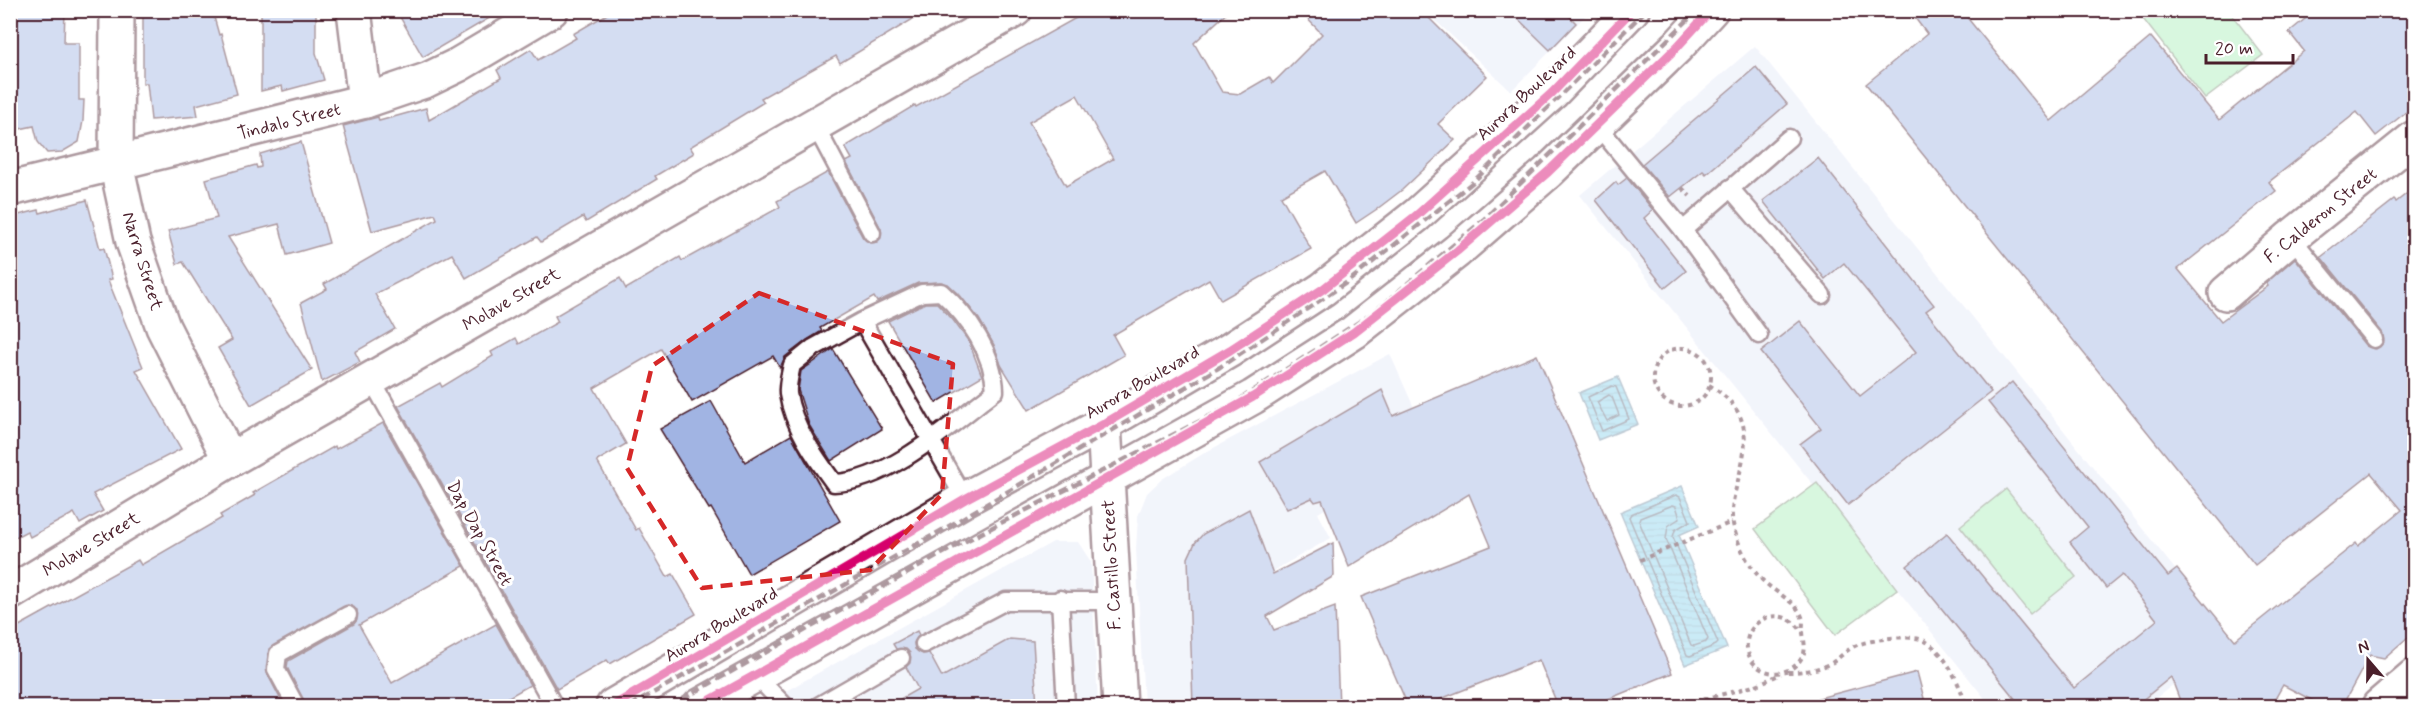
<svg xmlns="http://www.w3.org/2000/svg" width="2425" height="717" font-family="Mynerve,sans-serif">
<defs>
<pattern id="water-rules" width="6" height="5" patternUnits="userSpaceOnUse" patternTransform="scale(1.5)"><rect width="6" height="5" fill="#8bd2ec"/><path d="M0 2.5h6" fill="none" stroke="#79b4cb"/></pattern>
</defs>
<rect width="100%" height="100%" fill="#fff"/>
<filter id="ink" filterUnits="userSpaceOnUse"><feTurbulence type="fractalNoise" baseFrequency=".0167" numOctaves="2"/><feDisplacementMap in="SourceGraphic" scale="12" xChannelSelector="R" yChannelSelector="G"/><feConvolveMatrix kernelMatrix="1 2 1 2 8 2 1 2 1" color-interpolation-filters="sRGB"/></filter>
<g filter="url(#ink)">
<g fill="#e3e8f7">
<polygon points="1425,11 1590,11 1511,91"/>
<polygon points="1755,46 2231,639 2146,706 1991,706 1580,195"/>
<polygon points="1390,354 1432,448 1318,513 1331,538 1262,577 1267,706 1144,706 1136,549 1138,516 1147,493 1162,479 1206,452"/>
<polygon points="1053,542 1078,542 1091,562 1098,706 759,706"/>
</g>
<g fill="#a8edb8" stroke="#798672" stroke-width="1.5">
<polygon points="2137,11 2229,11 2263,55 2205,99"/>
<polygon points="1817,483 1897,589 1835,635 1755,529"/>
<polygon points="2006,489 2076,577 2030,614 1960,526"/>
</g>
<g fill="url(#water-rules)" stroke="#718a9f" stroke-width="1.5">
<polygon points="1618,377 1638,424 1598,440 1579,393"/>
<polygon points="1682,486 1699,526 1679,535 1727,648 1685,665 1620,512"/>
</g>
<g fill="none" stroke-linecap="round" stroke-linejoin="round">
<g stroke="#646778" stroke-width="1.5">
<polygon points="1612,386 1616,387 1629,419 1602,431 1588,397"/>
<polygon points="1609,395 1612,397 1619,415 1607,421 1597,402"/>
<polygon points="1676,495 1680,497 1690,521 1675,530 1673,537 1718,643 1716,645 1690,656 1687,655 1629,517 1631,514"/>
<polygon points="1673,505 1676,506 1680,518 1668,526 1666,539 1708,639 1706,642 1694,646 1691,645 1639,521 1640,518"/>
</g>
</g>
<g fill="#a1b4e3" stroke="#4a1f2b" stroke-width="1.5" fill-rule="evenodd">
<polygon points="10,10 65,10 64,43 79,43 79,100 84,100 83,121 79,142 62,152 47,153 38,142 34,126 10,131"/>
<polygon points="143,10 212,10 219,35 221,34 237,94 196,105 198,116 151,120 147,83 143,83"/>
<polygon points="261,10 316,10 316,53 324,80 283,91 282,86 261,91"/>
<polygon points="396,10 503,10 423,57"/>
<polygon points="614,10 928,10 840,63 836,56 761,98 764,102 690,147 694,153 655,176 657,179 586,222 583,217 541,242 537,237 466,278 452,254 375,294 395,329 355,352 360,362 322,382 301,303 327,289 324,284 437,219 435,214 372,231 343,126 378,117 379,121 426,108 429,120 501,78 497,70 531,49 538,60 576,38 573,34"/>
<path d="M1071 10H1230L1194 43 1222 92 1240 94 1269 77 1273 83 1322 34 1299 10H1421L1487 76 1438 124 1455 140 1402 190 1377 209 1356 223 1325 171 1281 196 1311 249 1221 300 1209 279 1113 335 1124 355 1029 410 1001 365 994 345 979 319 959 294 948 284 941 282 918 283 877 302 874 297 820 328 822 331 807 340 785 357 780 368 773 356 692 402 661 349 594 388 626 444 597 461 636 530 639 528 667 577 673 574 696 614 610 664 607 660 557 689 398 406 440 383 442 387 493 356 491 352 516 338 519 344 558 322 555 316 620 278 626 289 680 257 682 261 780 207 777 201 828 172 863 238 871 243 877 242 881 238V229L846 162 852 159 845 147 915 105 916 107 1076 18ZM1077 95 1113 159 1066 186 1029 122Z"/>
<polygon points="1509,10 1563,10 1576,23 1550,50"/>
<polygon points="1909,10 1961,10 2051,121 2151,37 2219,120 2304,51 2289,32 2316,10 2415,10 2415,105 2376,136 2357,112 2269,182 2276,191 2178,269 2221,321 2268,286 2266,283 2295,258 2366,346 2376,349 2384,342 2382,332 2321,257 2394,200 2396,202 2415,187 2415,631 2384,658 2370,655 2342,706 2323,706 2283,685 2271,706 2182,706 2171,677 2135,706 2021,706 1907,566 1947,533 2074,688 2157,620 2122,575 2106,588 2070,542 2088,527 1988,402 2012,382 2168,576 2177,569 2235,640 2356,543 2358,546 2402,510 2371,473 2255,565 1866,84 1927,34"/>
<polygon points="1756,67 1787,104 1706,174 1703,171 1670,197 1642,164"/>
<polygon points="301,142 329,243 287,255 279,224 228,237 312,370 251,405 218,348 232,340 183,262 177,264 168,231 217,218 206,179 256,165 257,168 261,167 260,154"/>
<polygon points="1818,158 1934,305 1926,311 1991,392 1848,505 1800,444 1821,428 1761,352 1800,321 1860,396 1916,352 1844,263 1825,279 1763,201"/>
<polygon points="1627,178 1653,210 1644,218 1686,271 1665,288 1596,200 1616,182 1618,185"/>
<polygon points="87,200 100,249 104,248 112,279 108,280 143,367 136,370 181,449 93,494 103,511 80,524 74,513 30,537 27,531 10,540 10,217 39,210 40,213"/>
<polygon points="925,303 937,303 953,320 969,342 982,376 936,403 888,321"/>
<polygon points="833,349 882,429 831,461 809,425 798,390 801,371"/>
<polygon points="1537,355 1672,673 1591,706 1558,706 1539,660 1423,706 1408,706 1361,597 1491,546 1469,494 1349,567 1322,500 1315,502 1312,498 1287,509 1260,462 1382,390 1393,416"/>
<polygon points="711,401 745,462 791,435 840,521 749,574 711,508 709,509 660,429"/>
<polygon points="383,423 464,566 359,625 392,683 496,624 530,685 493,706 306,706 287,667 288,661 354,624 357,620 357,610 348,605 269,649 267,673 284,706 10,706 10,631 138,560 141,565 222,518 220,515 255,495 253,493 335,446 336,449"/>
<polygon points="1249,509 1273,574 1333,543 1334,576 1267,616 1274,630 1335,607 1339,706 1193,706 1188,558 1195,543 1203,534"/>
<polygon points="917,631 919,635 914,643 915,649 923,654 929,653 942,677 1010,639 1033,641 1037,706 888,706 918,689 906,667 910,663 910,653 906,649 896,649 893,644"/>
<polygon points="1917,672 1926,706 1816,706 1815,699"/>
</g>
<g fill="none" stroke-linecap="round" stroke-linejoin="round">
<defs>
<g id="lane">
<polyline points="815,125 872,233"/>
<polyline points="1597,125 1683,230 1759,335"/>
<polyline points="1730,188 1822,295"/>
<polyline points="1683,230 1789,138"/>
<polyline points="2291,237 2374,339"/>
<path d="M862 321 813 348 792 365C790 374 787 385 788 394 793 426 815 457 834 483 888 482 953 423 995 391 994 354 969 317 941 292L922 293 862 321 965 499"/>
<polyline points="371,379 554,706"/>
<polyline points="1060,599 1066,706"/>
<polyline points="924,644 1006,601 1113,601"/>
<polyline points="756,676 785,706"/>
<polyline points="296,706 276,669 278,654 348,615"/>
<polyline points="818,706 901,658"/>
</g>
<g id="street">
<polyline points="354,10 365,101"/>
<polyline points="116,163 365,101 427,80 458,65 551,10"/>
<polyline points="2226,293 2291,237 2414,138"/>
<polyline points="2379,706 2414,676"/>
</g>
<g id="secondary">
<polyline points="117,10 116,163 133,242 163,327 230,460"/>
<polyline points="10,189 116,163"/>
<polyline points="1104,424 1120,706"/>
<polyline points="10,593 230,460 1015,10"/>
</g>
<g id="primary">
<polyline points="613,706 965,499 1104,424 1230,350 1323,289 1417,215 1552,93 1632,10"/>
<polyline points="700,706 1253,397 1354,332 1457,251 1548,172 1677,47 1711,10"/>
</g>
</defs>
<use href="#lane" stroke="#4a1f2b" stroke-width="21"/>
<use href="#street" stroke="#4a1f2b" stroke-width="38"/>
<use href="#secondary" stroke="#4a1f2b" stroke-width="38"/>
<use href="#primary" stroke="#4a1f2b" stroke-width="38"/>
<g stroke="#4a1f2b" stroke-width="4" stroke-dasharray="4.5 4.5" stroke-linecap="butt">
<polyline points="1682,188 1690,196"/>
<circle cx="1682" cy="377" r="29"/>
<path d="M1709 385C1752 411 1749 440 1737 484 1734 496 1730 511 1733 524 1738 547 1751 572 1769 586 1780 595 1797 603 1802 617 1804 621 1802 627 1803 631 1803 638 1806 645 1804 653 1796 675 1766 680 1752 661 1731 629 1778 595 1803 633"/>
<polyline points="1640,560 1732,522"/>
<path d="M1788 672C1803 672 1819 670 1833 662 1842 656 1849 647 1860 644 1877 639 1903 635 1920 639 1943 646 1961 686 1966 706"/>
<polyline points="1704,699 1754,686 1781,674"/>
</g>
<use href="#lane" stroke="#fff" stroke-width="16"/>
<use href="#street" stroke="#fff" stroke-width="33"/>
<use href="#secondary" stroke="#fff" stroke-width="33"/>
<use href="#primary" stroke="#fff" stroke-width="33"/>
<g stroke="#4a1f2b" stroke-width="4.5" stroke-dasharray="9 4.5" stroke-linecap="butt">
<polyline points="630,706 944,529 1220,367 1349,281 1473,182 1646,10"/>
<polyline points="670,706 956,546 1231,405 1371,314 1482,221 1698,10"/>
</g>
<defs>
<g id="cycleway">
<polyline points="613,706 965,499 1104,424 1230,350 1323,289 1417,215 1552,93 1632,10"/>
<polyline points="700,706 1253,397 1354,332 1457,251 1548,172 1677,47 1711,10"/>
</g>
</defs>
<use href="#cycleway" stroke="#fff" stroke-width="13"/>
<use href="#cycleway" stroke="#d6006c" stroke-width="9"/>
</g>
</g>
<path d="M0 0H2425V717H0ZM759 293 953 364 942 494 870 570 702 588 627 468 652 366Z" fill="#fff" fill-opacity=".55" fill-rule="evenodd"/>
<path fill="none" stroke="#d62828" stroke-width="4.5" stroke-dasharray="12 8" stroke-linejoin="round" d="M759 293 953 364 942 494 870 570 702 588 627 468 652 366Z"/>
<g text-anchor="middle" stroke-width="6" stroke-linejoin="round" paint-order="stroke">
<g font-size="18" fill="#4a1f2b" stroke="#fff">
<text transform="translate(1526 93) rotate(-43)" y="6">Aurora Boulevard</text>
<text transform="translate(289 121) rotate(-14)" y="6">Tindalo Street</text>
<text transform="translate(2320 215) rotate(-39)" y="6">F. Calderon Street</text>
<text transform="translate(143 261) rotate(73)" y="6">Narra Street</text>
<text transform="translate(511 299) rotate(-30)" y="6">Molave Street</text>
<text transform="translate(1142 382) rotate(-30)" y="6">Aurora Boulevard</text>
<text transform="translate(480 533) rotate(61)" y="6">Dap Dap Street</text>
<text transform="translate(91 544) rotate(-31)" y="6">Molave Street</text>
<text transform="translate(1111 565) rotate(-93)" y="6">F. Castillo Street</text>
<text transform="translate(721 624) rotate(-31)" y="6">Aurora Boulevard</text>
</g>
</g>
<rect width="2425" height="717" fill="none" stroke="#fff" stroke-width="36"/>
<rect x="18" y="18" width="2389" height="681" fill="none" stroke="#4a1f2b" stroke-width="2" filter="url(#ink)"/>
<g transform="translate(2368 660) rotate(340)" stroke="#ffffff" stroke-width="4.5" paint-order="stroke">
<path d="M0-4.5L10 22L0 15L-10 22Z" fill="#4a1f2b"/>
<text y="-9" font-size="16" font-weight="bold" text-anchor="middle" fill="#4a1f2b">N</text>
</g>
<path d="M2206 54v9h87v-9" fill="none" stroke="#4a1f2b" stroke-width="3"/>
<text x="2215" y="54" font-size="18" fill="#4a1f2b" stroke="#ffffff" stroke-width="4.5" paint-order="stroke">20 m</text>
</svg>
